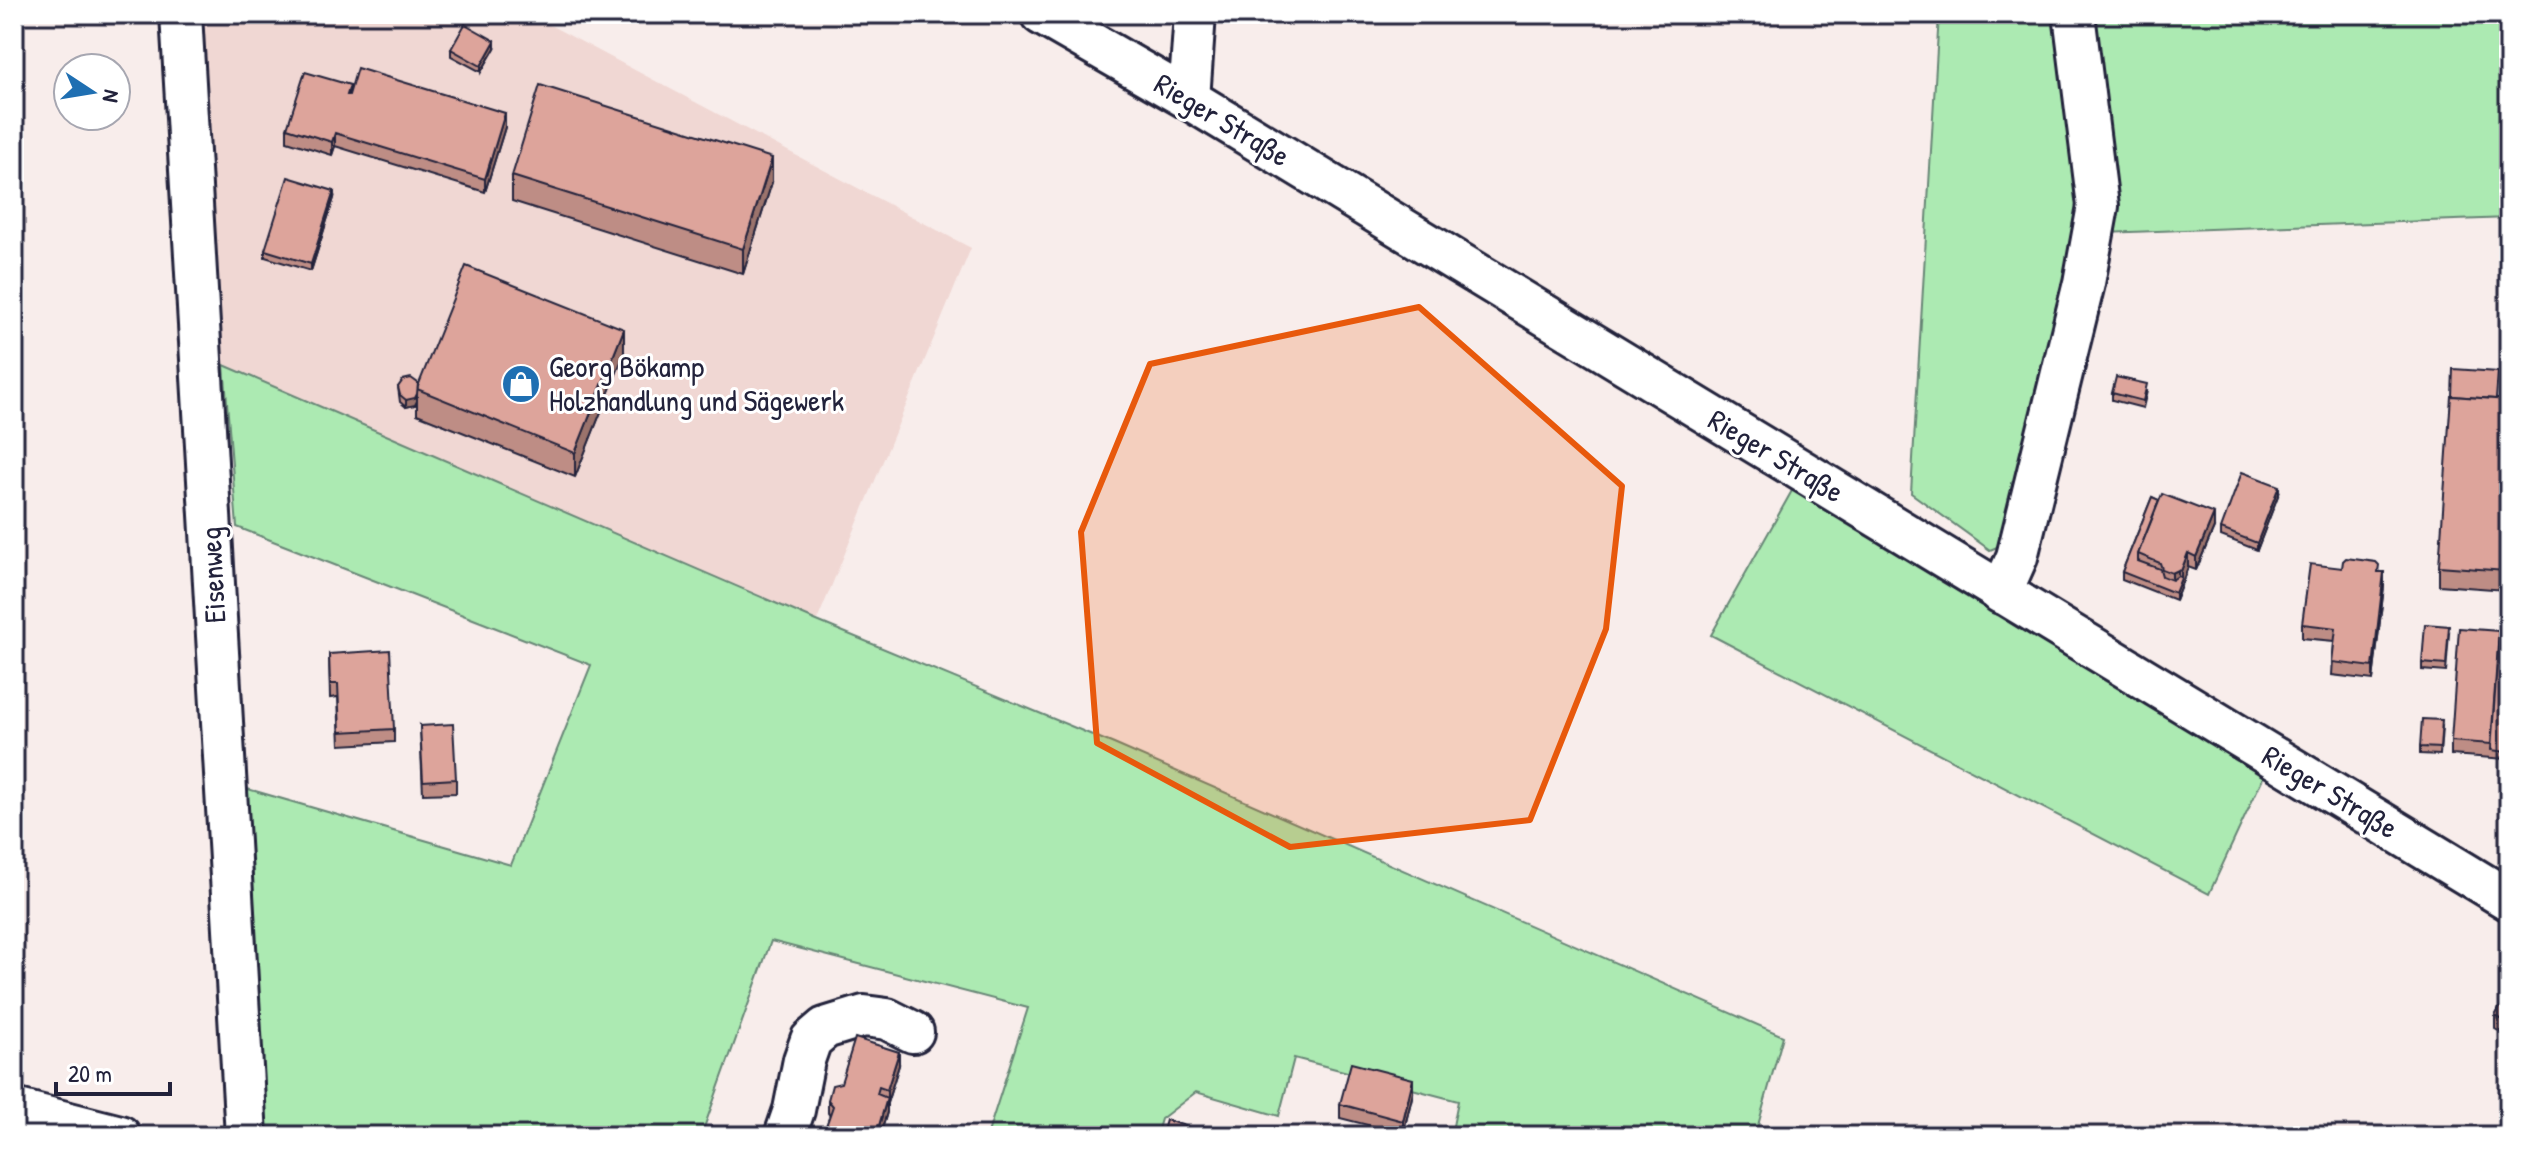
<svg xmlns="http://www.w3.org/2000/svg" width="2523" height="1150" font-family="'Patrick Hand',sans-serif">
<rect width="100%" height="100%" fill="#f8edeb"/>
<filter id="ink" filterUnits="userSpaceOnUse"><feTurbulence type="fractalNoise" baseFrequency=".0125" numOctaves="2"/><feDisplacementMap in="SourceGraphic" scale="16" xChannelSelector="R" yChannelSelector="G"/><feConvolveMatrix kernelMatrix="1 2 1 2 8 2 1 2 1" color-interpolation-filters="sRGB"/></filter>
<g filter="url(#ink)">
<polygon fill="#f0d7d3" points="195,14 529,14 971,248 817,621 224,365 211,285"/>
<g fill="#aceab2" stroke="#678676" stroke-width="2">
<polygon points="1939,14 2067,14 2090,206 2004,544 1990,550 1911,493"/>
<polygon points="2094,14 2509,14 2509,218 2104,233"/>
<polygon points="224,365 817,621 1114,744 1783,1036 1755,1136 1451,1136 1458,1101 1294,1058 1279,1116 1196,1092 1161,1119 1156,1136 987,1136 1028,1008 771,941 701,1136 264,1136 241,787 511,865 591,665 237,527"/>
<polygon points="1798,480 2268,767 2209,894 1711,635"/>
</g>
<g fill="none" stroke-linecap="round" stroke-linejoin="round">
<defs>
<g id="minor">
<polyline points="181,14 246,1136"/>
<polyline points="1041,14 1189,99 2509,900"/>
<polyline points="1189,99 1195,14"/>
<polyline points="2001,593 2017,557 2084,283 2098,206 2074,14"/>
<polyline points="14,1109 120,1136"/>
<polyline points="785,1136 794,1110 804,1060 811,1040 825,1028 864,1016 887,1019 913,1032"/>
</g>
</defs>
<use href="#minor" stroke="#22223b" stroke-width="46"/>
<use href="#minor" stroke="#fff" stroke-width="40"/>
</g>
<g fill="#be8d85" stroke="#22223b" stroke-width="2">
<polygon points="495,48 481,72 451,56 451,49"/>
<polygon points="350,93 505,127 485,192 335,146 332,155 287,141 287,128"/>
<polygon points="512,176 772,182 743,274 512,201"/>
<polygon points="334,198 311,271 265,257 265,250"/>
<polygon points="624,354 575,477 417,414 417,401 415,405 406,407 400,402 398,387 418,386"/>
<polygon points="2147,391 2143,408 2112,400 2112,393"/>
<polygon points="2496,399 2509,400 2509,553 2506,590 2439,585 2439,566"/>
<polygon points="2279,493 2257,550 2221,536 2221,529"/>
<polygon points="2152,497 2214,528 2196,570 2188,567 2175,600 2122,579 2122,572"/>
<polygon points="2379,572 2384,586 2373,680 2332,675 2334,641 2302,638 2302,624"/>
<polygon points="2449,633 2446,672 2422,670 2422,663"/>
<polygon points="2499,638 2509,638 2506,759 2451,755 2451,741"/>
<polygon points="329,654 394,729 394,742 340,745 338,697 330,698"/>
<polygon points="420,726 456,779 456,793 423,794"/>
<polygon points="2442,727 2440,755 2420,754 2420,747"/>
<polygon points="2509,975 2509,1037 2495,1029 2495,1016 2509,993 2507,992 2507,978"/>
<polygon points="899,1065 887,1103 887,1112 880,1136 825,1136 825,1129 830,1116 828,1113 828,1100 841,1083"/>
<polygon points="1413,1093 1403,1134 1340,1118 1340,1104"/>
</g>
<g fill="#9b736c" stroke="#22223b" stroke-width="2">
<polygon points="495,41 495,48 481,72 481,66"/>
<polygon points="505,113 505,127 485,192 485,179"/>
<polygon points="335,133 335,146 332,155 332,142"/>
<polygon points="772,158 772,182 743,274 743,249"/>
<polygon points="334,191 334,198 311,271 311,264"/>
<polygon points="624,329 624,354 575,477 575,453"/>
<polygon points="417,394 417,401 415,405 406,407 406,400"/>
<polygon points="2279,486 2279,493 2257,550 2257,543"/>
<polygon points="2214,514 2214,528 2196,570 2196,557"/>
<polygon points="2509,534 2509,553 2506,590 2506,571"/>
<polygon points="2188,553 2188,567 2175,600 2175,593 2181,578 2181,571"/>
<polygon points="2178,570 2178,583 2172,587 2172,573"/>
<polygon points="2384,572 2384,586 2373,680 2373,667"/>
<polygon points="899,1052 899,1065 887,1103 887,1112 880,1136 876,1136 887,1099 887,1090"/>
<polygon points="1413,1079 1413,1093 1403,1134 1403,1121"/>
</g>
<g fill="#dda49b" stroke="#22223b" stroke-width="2">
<polygon points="465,24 495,41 481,66 451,49"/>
<polygon points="357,68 505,113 485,179 335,133 332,142 287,128 305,72 350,85 347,95 349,95"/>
<polygon points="540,85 772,158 743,249 512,176"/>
<polygon points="288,177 334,191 311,264 265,250"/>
<polygon points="466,266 624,329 575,453 417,389"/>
<polygon points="2453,369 2498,372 2496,399 2452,396"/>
<polygon points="2116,377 2147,384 2143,401 2112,393"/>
<polygon points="411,378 418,383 417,394 415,398 406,400 400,395 398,387 403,380"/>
<polygon points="2451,396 2509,400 2509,534 2506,571 2439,566"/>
<polygon points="2242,472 2279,486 2257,543 2221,529"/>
<polygon points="2162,494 2214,514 2196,557 2188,553 2181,571 2178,570 2172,573 2162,569 2160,563 2138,554"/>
<polygon points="2152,497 2159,500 2138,554 2138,561 2160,569 2162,576 2172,580 2178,576 2181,578 2175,593 2122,572"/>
<polygon points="2346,558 2376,562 2379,565 2378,572 2384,572 2373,667 2332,662 2336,628 2302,624 2310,564 2342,568 2343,561"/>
<polygon points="2425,624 2449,626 2446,665 2422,663"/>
<polygon points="2459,628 2499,631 2491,744 2451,741"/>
<polygon points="2499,637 2509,638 2509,708 2506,752 2491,750"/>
<polygon points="390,650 394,729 340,732 338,684 330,684 329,654"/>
<polygon points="2422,719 2442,720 2440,748 2420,747"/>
<polygon points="453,724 456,779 423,781 420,726"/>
<polygon points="2509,992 2509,1023 2495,1016"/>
<polygon points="855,1038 899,1052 887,1090 879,1087 877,1094 887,1098 876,1136 846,1136 825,1129 833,1106 828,1100 832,1085 841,1083"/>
<polygon points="1351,1063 1413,1079 1403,1121 1340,1104"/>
<polygon points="1166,1120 1185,1126 1182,1136 1168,1136 1162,1134"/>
</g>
</g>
<path fill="#e8590c" fill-opacity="0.2" stroke="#e8590c" stroke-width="6" stroke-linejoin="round" d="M1419 307 1622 486 1606 629 1530 820 1290 847 1097 743 1081 532 1150 364Z"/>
<defs>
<symbol id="shop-disc" viewBox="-11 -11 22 22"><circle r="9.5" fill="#1f6fb2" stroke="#fff"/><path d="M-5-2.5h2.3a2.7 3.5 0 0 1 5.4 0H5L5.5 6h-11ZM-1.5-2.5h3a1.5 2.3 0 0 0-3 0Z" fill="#fff"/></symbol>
</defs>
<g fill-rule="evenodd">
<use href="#shop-disc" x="499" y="362" width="44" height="44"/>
</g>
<g text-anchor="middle" stroke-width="6" stroke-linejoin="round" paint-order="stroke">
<g font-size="30" fill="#22223b" stroke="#fff">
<text transform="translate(1222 120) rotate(31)" y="10">Rieger Straße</text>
<text transform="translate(1776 456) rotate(31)" y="10">Rieger Straße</text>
<text transform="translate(213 575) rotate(-93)" y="10">Eisenweg</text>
<text transform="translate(2330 792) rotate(31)" y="10">Rieger Straße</text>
</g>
<g font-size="30" fill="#22223b" stroke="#fff" text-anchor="start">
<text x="549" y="377">Georg Bökamp<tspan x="549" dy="34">Holzhandlung und Sägewerk</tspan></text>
</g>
</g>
<rect width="2523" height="1150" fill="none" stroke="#fff" stroke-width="48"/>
<rect x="24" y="24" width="2475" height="1102" fill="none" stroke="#22223b" stroke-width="3" filter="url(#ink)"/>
<g transform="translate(92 92) rotate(102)"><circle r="38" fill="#ffffff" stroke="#a7a7b1" stroke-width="2"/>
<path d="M0-6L14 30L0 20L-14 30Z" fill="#1f6fb2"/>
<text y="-12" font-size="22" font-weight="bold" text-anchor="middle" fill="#22223b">N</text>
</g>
<path d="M56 1082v12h114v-12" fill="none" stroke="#22223b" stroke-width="4"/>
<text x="68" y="1082" font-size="24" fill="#22223b" stroke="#ffffff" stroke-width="6" paint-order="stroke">20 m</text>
</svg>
